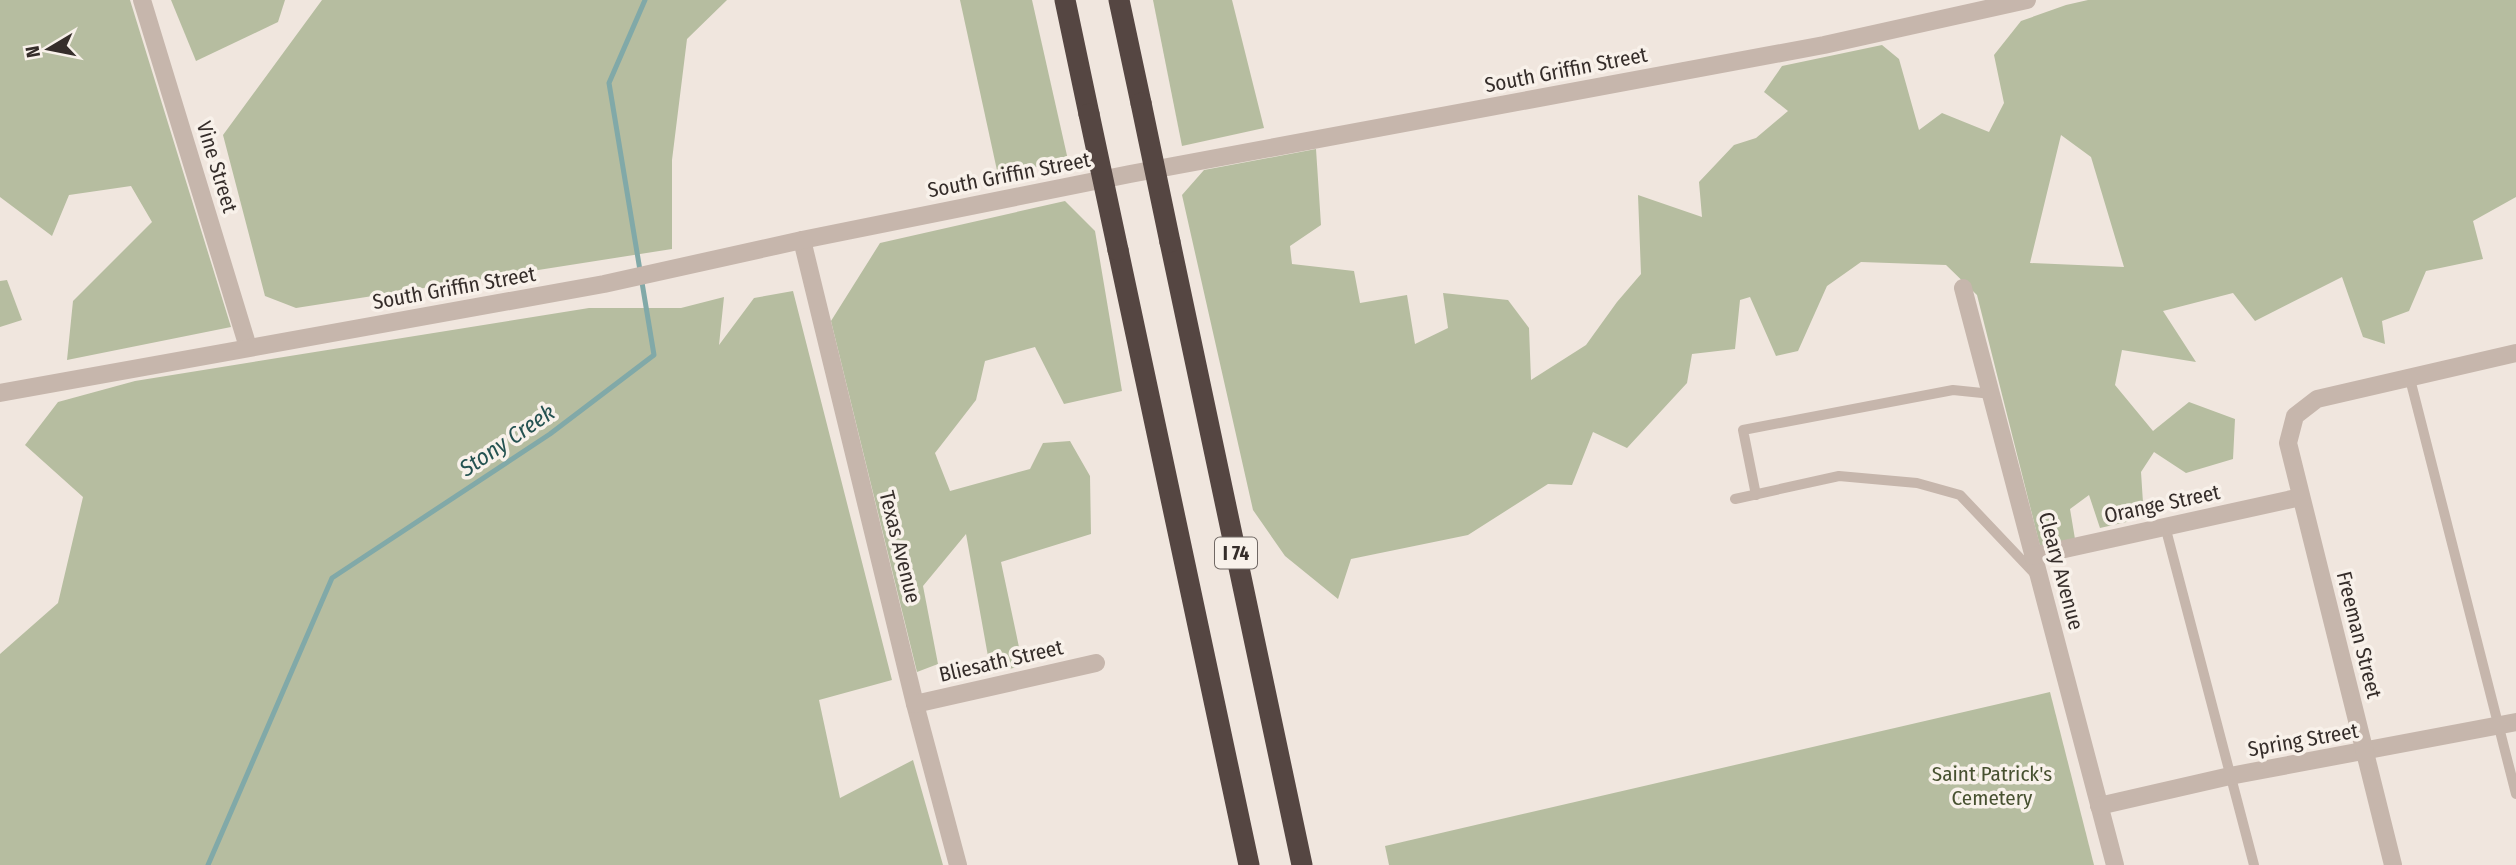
<svg xmlns="http://www.w3.org/2000/svg" width="2516" height="865" font-family="'Fira Sans Condensed',sans-serif">
<rect width="100%" height="100%" fill="#f0e6de"/>
<g fill="#b6bda0" fill-rule="evenodd">
<polygon points="0,0 130,0 231,327 67,360 73,301 152,222 131,186 69,195 52,236 0,197"/>
<polygon points="171,0 285,0 278,22 196,61"/>
<polygon points="322,0 727,0 687,39 672,160 672,249 296,308 265,296 223,135"/>
<polygon points="960,0 1032,0 1068,160 998,175"/>
<polygon points="1153,0 1232,0 1264,128 1182,146"/>
<path d="M2088 0H2516V197L2473 221 2483 259 2426 271 2409 311 2382 321 2385 344 2363 337 2342 277 2255 321 2233 293 2163 311 2196 362 2122 350 2115 385 2153 431 2189 402 2235 419 2233 459 2186 473 2154 452 2141 472 2144 518 2100 528 2089 495 2070 509 2075 539 2040 546 1977 295 1946 265 1861 262 1827 286 1798 351 1776 356 1750 297 1740 300 1735 349 1692 354 1687 383 1627 448 1593 432 1572 485 1548 484 1468 535 1351 559 1338 599 1285 556 1253 510 1182 195 1204 170 1316 149 1321 225 1290 246 1292 264 1354 271 1360 303 1407 295 1415 344 1448 328 1443 293 1508 300 1529 328 1531 380 1586 345 1617 302 1641 274 1638 195 1702 217 1699 182 1734 145 1756 138 1788 111 1764 92 1782 66 1882 45 1899 59 1919 130 1942 113 1989 132 2004 103 1994 55 2021 21 2066 5ZM2061 135 2091 157 2124 267 2030 263Z"/>
<polygon points="1065,201 1095,231 1122,391 1064,404 1035,347 985,361 976,400 935,453 950,491 1030,469 1043,443 1070,441 1090,476 1091,534 1001,562 1023,666 991,673 966,534 923,586 938,664 917,672 831,321 880,243"/>
<polygon points="7,280 22,320 0,327 0,281"/>
<polygon points="793,291 892,680 819,700 840,798 913,760 943,865 0,865 0,654 58,603 83,497 25,445 58,402 135,381 589,308 681,308 724,297 719,345 754,298"/>
<polygon points="2050,692 2094,865 1389,865 1385,846"/>
</g>
<g fill="none" stroke-linecap="round" stroke-linejoin="round">
<polyline stroke="#81a9a8" stroke-width="5" points="208,865 332,578 550,434 654,355 609,83 645,0"/>
<g stroke="#c6b6ac" stroke-width="10">
<polyline points="2410,379 2516,794"/>
<polyline points="1756,495 1743,430 1953,390 1992,394"/>
<polyline points="1735,499 1839,476 1917,483 1960,495 2036,575"/>
<polyline points="2165,526 2254,865"/>
</g>
<g stroke="#c6b6ac" stroke-width="18">
<polyline points="142,0 248,347"/>
<polyline points="802,240 915,704 958,865"/>
<polyline points="1963,288 2115,865"/>
<polyline points="0,393 604,284 802,240 1130,174 1824,45 2027,0"/>
<polyline points="2033,556 2301,497"/>
<polyline points="915,704 1096,663"/>
<polyline points="2099,806 2230,776 2516,722"/>
<polyline points="2393,865 2288,443 2295,416 2317,399 2516,353"/>
</g>
<g stroke="#554642" stroke-width="21">
<polyline points="1065,0 1089,114"/>
<polyline points="1119,0 1141,103"/>
<polyline points="1170,242 1302,865"/>
<polyline points="1118,250 1249,865"/>
</g>
<g stroke="#554642" stroke-width="21">
<polyline points="1141,103 1170,242"/>
<polyline points="1089,114 1118,250"/>
</g>
</g>
<g text-anchor="middle" stroke-width="7" stroke-linejoin="round" paint-order="stroke">
<rect fill="#f8f1ea" stroke="#706864" stroke-width="2" x="1215" y="537.5" width="42" height="31" rx="5"/>
<g font-size="19" font-weight="bold" fill="#352d2a">
<text x="1236" y="560">I 74</text>
</g>
<g font-size="21" fill="#352d2a" stroke="#f8f1ea">
<text transform="translate(1566 70) rotate(-11)" y="7">South Griffin Street</text>
<text transform="translate(217 167) rotate(73)" y="7">Vine Street</text>
<text transform="translate(1009 175) rotate(-11)" y="7">South Griffin Street</text>
<text transform="translate(454 288) rotate(-10)" y="7">South Griffin Street</text>
<text transform="translate(2162 504) rotate(-12)" y="7">Orange Street</text>
<text transform="translate(900 547) rotate(76)" y="7">Texas Avenue</text>
<text transform="translate(2061 571) rotate(75)" y="7">Cleary Avenue</text>
<text transform="translate(2359 635) rotate(76)" y="7">Freeman Street</text>
<text transform="translate(1001 661) rotate(-13)" y="7">Bliesath Street</text>
<text transform="translate(2303 740) rotate(-10)" y="7">Spring Street</text>
</g>
<g font-size="21" fill="#475130" stroke="#f8f1ea">
<text x="1992" y="781">Saint Patrick's<tspan x="1992" dy="24">Cemetery</tspan></text>
</g>
<g font-size="23" font-style="italic" fill="#245251" stroke="#f8f1ea">
<text transform="translate(507 440) rotate(-34)" y="8">Stony Creek</text>
</g>
</g>
<g transform="translate(49 49) rotate(260)" stroke="#f8f1ea" stroke-width="5" paint-order="stroke">
<path d="M0-5L12 26L0 18L-12 26Z" fill="#352d2a"/>
<text y="-10" font-size="19" font-weight="bold" text-anchor="middle" fill="#352d2a">N</text>
</g>
</svg>
